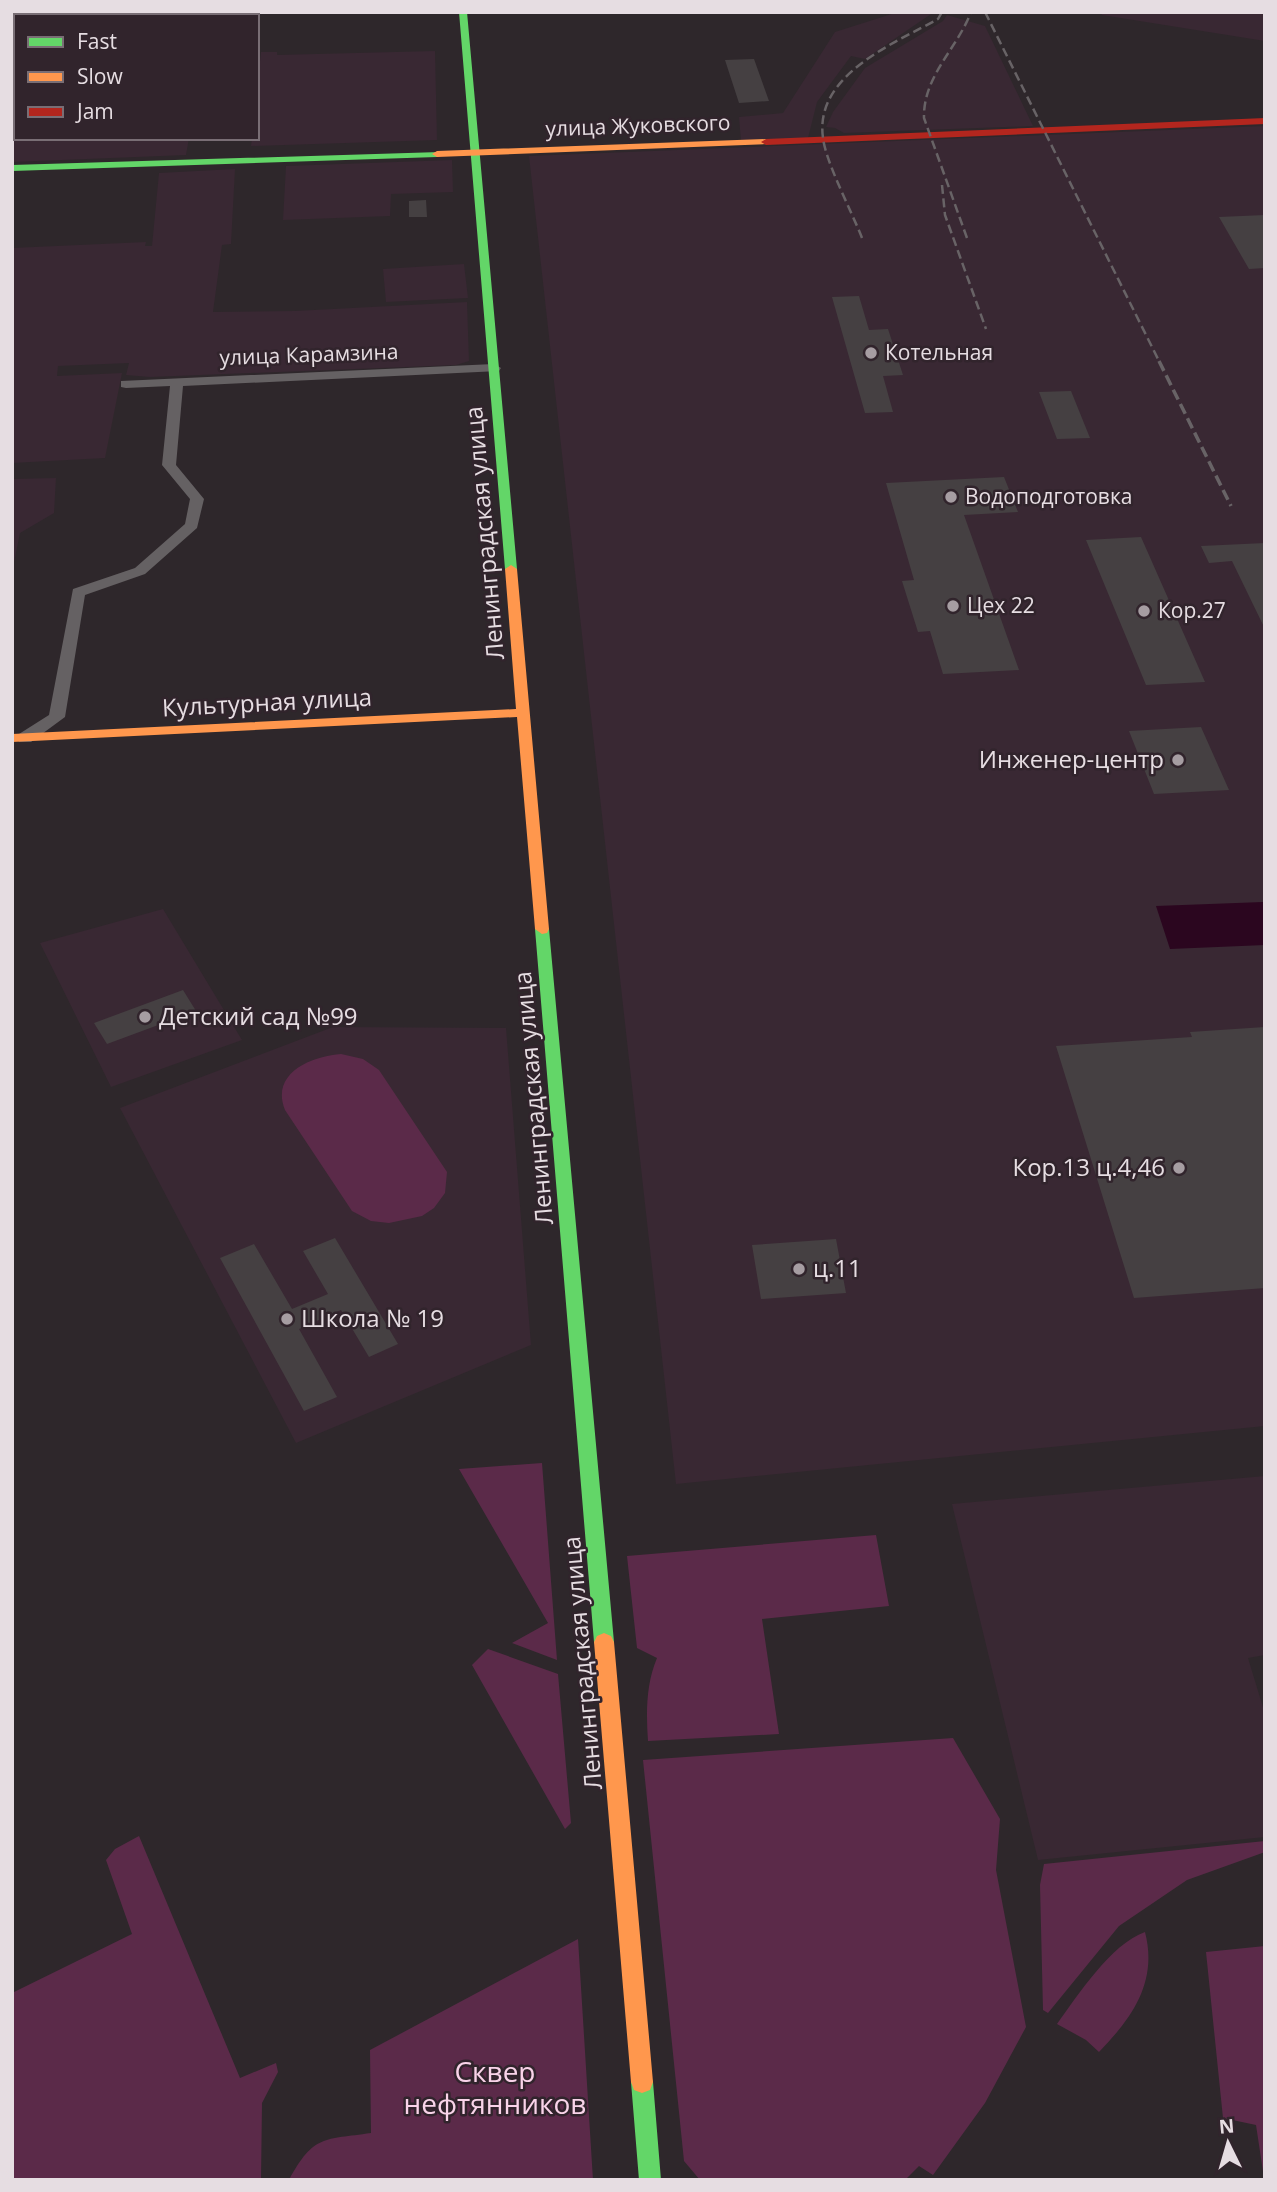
<svg xmlns="http://www.w3.org/2000/svg" width="1277" height="2192" viewBox="0 0 1277 2192" font-family="'Open Sans',sans-serif">
  <style>
    .built { fill: #392833 }
    .green { fill: #5b2a49 }
    .water { fill: #2b061f }
    .building { fill: #454042 }
    .lines { fill: none; stroke-linecap: round; stroke-linejoin: round }
    .street { fill: #656163; fill-rule: evenodd }
    .fast { fill: #63d668; fill-rule: evenodd }
    .slow { fill: #ff974d; fill-rule: evenodd }
    .jam { fill: #b3261e; fill-rule: evenodd }
    .rail-far1 { stroke: #686366; stroke-width: 2.5; stroke-dasharray: 9 4.5; stroke-linecap: butt }
    .rail { stroke: #686366; stroke-width: 3.5; stroke-dasharray: 11 5; stroke-linecap: butt }
    .poi-dot { fill: #a69da2; stroke: #31242c; stroke-width: 2.5 }
    .labels { text-anchor: middle; stroke-width: 5; stroke-linejoin: round; paint-order: stroke }
    .far-street-label { font-size: 21px; fill: #e6dde2; stroke: #31242c }
    .far-poi-label { font-size: 21px; fill: #e6dde2; stroke: #31242c; text-anchor: start }
    .street-label { font-size: 24px; fill: #e6dde2; stroke: #31242c }
    .poi-label { font-size: 24px; fill: #e6dde2; stroke: #31242c; text-anchor: start }
    .near-park-label { font-size: 28px; fill: #f9d3e9; stroke: #31242c }
  </style>
  <rect width="100%" height="100%" fill="#2e272b"/>
  <path class="built" d="M12,12H207L206,16H16V138H189L186,155L12,162Z
    M898,12H934L865,59L851,56L817,102L808,138L741,141L739,117L783,113L835,32Z
    M1100,12H1265V41L1102,15Z
    M947,15L985,26L1033,126L844,133L835,128L826,127L833,112L865,68L943,21Z
    M435,51L437,140L251,146L252,138H257V89L261,52H277V55Z
    M1265,126V1426L676,1484L529,156Z
    M452,160L453,192L391,194L390,216L283,220L286,166Z
    M235,169L231,244L222,245L213,312L295,311L467,302L469,361L456,365L150,377L126,375L129,363L58,366L57,376L122,373L105,458L12,463V248L146,242L145,246H152L159,173Z
    M464,264L468,298L386,302L383,269Z
    M56,478L54,513L20,533L12,572V479Z
    M163,909L242,1040L111,1087L40,943Z
    M333,1027L506,1028L531,1345L296,1443L120,1108Z
    M1265,1476V1655L1248,1658L1265,1714V1837L1038,1860L952,1504Z"/>
  <path class="green" d="M341,1054L363,1059L379,1070L447,1172L445,1193L434,1208L422,1216L389,1223L371,1221L352,1211L285,1110C270,1073 312,1056 341,1054Z
    M542,1463L557,1660L512,1643L548,1623L459,1469Z
    M876,1535L889,1606L762,1619L779,1734L648,1741C646,1713 646,1684 657,1658L637,1648L627,1556Z
    M488,1649L558,1674L571,1823L565,1829L472,1665Z
    M953,1738L1000,1819L996,1870L1026,2027L985,2103L933,2175L919,2166L905,2180H700L684,2161L643,1760Z
    M139,1836L240,2078L276,2063L278,2072L262,2103L261,2180H12V1993L132,1934L106,1860L115,1849Z
    M1265,1841V1852L1187,1880L1119,1926L1048,2013L1043,2010L1040,1885L1044,1864Z
    M1145,1932C1158,1982 1132,2018 1099,2052L1086,2040L1057,2024C1078,1995 1111,1944 1145,1932Z
    M578,1939L593,2180H289C314,2134 324,2140 371,2133L370,2050Z
    M1265,1946V2180H1232L1264,2178L1256,2125L1223,2118L1206,1952Z"/>
  <path class="water" d="M1263,902L1265,945L1170,949L1156,906Z"/>
  <path class="building" d="M754,59L769,101L739,103L725,60Z
    M426,200L427,217H409V201Z
    M1265,215V268L1249,269L1219,217Z
    M859,296L869,330L888,329L903,375L883,376L893,412L865,413L832,297Z
    M1071,391L1090,438L1057,439L1039,392Z
    M1004,477L1018,512L964,515L1019,670L943,674L930,631L918,632L902,581L914,580L886,483Z
    M1141,537L1205,682L1146,685L1086,540Z
    M1265,543V629L1232,561L1209,563L1201,546Z
    M1201,727L1229,790L1154,794L1129,731Z
    M183,990L196,1011L107,1044L94,1023Z
    M1265,1027V1288L1134,1298L1056,1046L1192,1037L1190,1032Z
    M335,1238L398,1344L369,1357L341,1310L299,1329L337,1397L304,1411L220,1258L254,1244L292,1309L328,1294L303,1251Z
    M836,1239L846,1293L761,1299L752,1245Z"/>
  <g class="lines">
    <path class="street" d="M494,364L501,368L499,371L183,386L176,465L204,499L197,528L145,574L85,595L65,717L31,742H19L17,738L19,734L49,715L73,589L135,568L185,524L190,499L162,465L170,386L126,388L121,387V381Z"/>
    <path class="fast" d="M459,12H467L517,569L511,573L505,569Z
      M440,152V156L437,157L12,171V165Z
      M542,924L549,929L614,1642L611,1648L604,1651L597,1648L594,1642L535,929Z
      M642,2071L650,2074L653,2082L661,2180H639L631,2082L634,2074Z"/>
    <path class="slow" d="M766,139L769,140V144L437,157L432,154L437,151Z
      M511,565L517,569L549,929L547,933L542,934L535,929L517,717L12,742V734L516,709L505,569Z
      M604,1633L611,1636L614,1642L653,2082L650,2090L642,2093L634,2090L631,2082L594,1642L597,1636Z"/>
    <path class="jam" d="M1265,118V124L766,145L761,142L766,139Z"/>
    <path class="rail-far1" d="M985,12L1160,363
      M942,185L945,215L986,329
      M862,238C852,212 826,163 823,138C814,75 893,44 938,19L942,12
      M967,238L924,118C923,76 957,49 971,12"/>
    <path class="rail" d="M1159,361L1231,506"/>
  </g>
  <g class="poi-dot">
    <circle cx="871" cy="353" r="7"/>
    <circle cx="951" cy="497" r="7"/>
    <circle cx="953" cy="606" r="7"/>
    <circle cx="1144" cy="611" r="7"/>
    <circle cx="1178" cy="760" r="7"/>
    <circle cx="145" cy="1017" r="7"/>
    <circle cx="1179" cy="1168" r="7"/>
    <circle cx="799" cy="1269" r="7"/>
    <circle cx="287" cy="1319" r="7"/>
  </g>
  <g class="labels">
    <g class="far-street-label">
      <text transform="translate(638 126) rotate(-2)" y="7">улица Жуковского</text>
      <text transform="translate(309 355) rotate(-2)" y="7">улица Карамзина</text>
    </g>
    <g class="far-poi-label">
      <text x="885" y="360">Котельная</text>
      <text x="965" y="504">Водоподготовка</text>
      <text x="967" y="613">Цех 22</text>
      <text x="1158" y="618">Кор.27</text>
    </g>
    <g class="street-label">
      <text transform="translate(485 533) rotate(-95)" y="8">Ленинградская улица</text>
      <text transform="translate(267 703) rotate(-3)" y="8">Культурная улица</text>
      <text transform="translate(534 1098) rotate(-95)" y="8">Ленинградская улица</text>
      <text transform="translate(583 1663) rotate(-95)" y="8">Ленинградская улица</text>
    </g>
    <g class="poi-label">
      <text x="1164" y="768" text-anchor="end">Инженер-центр</text>
      <text x="159" y="1025">Детский сад №99</text>
      <text x="1165" y="1176" text-anchor="end">Кор.13 ц.4,46</text>
      <text x="813" y="1277">ц.11</text>
      <text x="301" y="1327">Школа № 19</text>
    </g>
    <g class="near-park-label">
      <text x="495" y="2082">Сквер<tspan x="495" dy="32">нефтянников</tspan></text>
    </g>
  </g>
  <rect width="1277" height="2192" fill="none" stroke="#e6dde2" stroke-width="28"/>
  <rect x="14" y="14" width="245" height="126" fill="#31242c" stroke="#796e75" stroke-width="2"/>
  <rect x="28" y="37" width="35" height="10" fill="#63d668" stroke="#796e75" stroke-width="2"/>
  <text x="77" y="49" font-size="21" fill="#e6dde2">Fast</text>
  <rect x="28" y="72" width="35" height="10" fill="#ff974d" stroke="#796e75" stroke-width="2"/>
  <text x="77" y="84" font-size="21" fill="#e6dde2">Slow</text>
  <rect x="28" y="107" width="35" height="10" fill="#b3261e" stroke="#796e75" stroke-width="2"/>
  <text x="77" y="119" font-size="21" fill="#e6dde2">Jam</text>
  <g transform="translate(1228 2143) rotate(355)" stroke="#31242c" stroke-width="5" paint-order="stroke">
  <path d="M0-5L12 26L0 18L-12 26Z" fill="#e6dde2"/>
  <text y="-10" font-size="19" font-weight="bold" text-anchor="middle" fill="#e6dde2">N</text>
  </g>
</svg>
